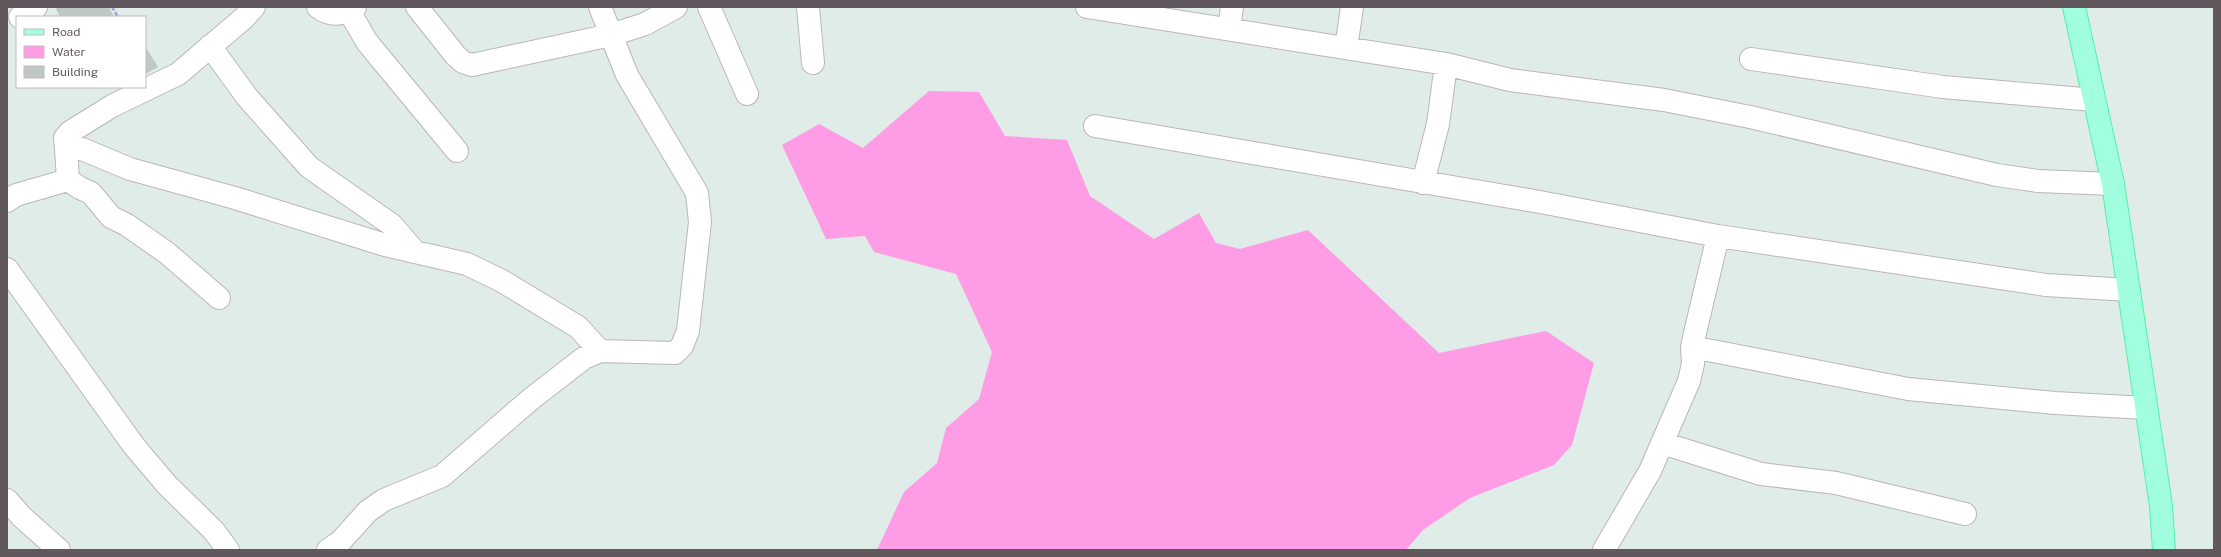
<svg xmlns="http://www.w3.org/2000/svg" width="2221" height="557" viewBox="0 0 2221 557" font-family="'Public Sans',sans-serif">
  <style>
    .water { fill: #ff9ce6 }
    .building { fill: #bec8c4 }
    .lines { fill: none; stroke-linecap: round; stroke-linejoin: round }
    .minor-casing { stroke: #bdb5b9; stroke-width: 24 }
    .major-casing { stroke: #51f3a9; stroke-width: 24 }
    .path { stroke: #a29dd6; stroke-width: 2.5; stroke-dasharray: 4 2; stroke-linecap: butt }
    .minor { stroke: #fff; stroke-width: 22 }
    .major { stroke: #a1ffdf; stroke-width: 22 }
  </style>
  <rect width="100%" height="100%" fill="#dfece7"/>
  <path class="water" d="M929,91L979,92L1005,136L1067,140L1090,196L1154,239L1199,213L1216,243L1240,249L1308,230L1439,353L1546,331L1594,363L1572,445L1554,465L1470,498L1423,530L1406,550H877L904,492L937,463L946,428L979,399L992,352L956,274L874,252L865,236L826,239L782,145L819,124L863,148Z"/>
  <path class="building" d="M59,7H109L114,17H60L56,9Z
    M145,46L158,67L145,74Z"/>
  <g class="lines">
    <defs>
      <path id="minor" d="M318,7C330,17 344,15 355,7
        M417,7L456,56L463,62L472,65L611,35L645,24L676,7
        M709,7L747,94
        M808,7L813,63
        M1087,7L1446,64L1510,80L1664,100L1750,117L1997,175L2038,181L2113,184
        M349,11L367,42L457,151
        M20,17L36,7
        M1229,29L1232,7
        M210,46L247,97L309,167L392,225L415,252
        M1346,48L1352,7
        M1751,59L1943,87L2094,100
        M1095,126L1540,202L1718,236L2046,285L2129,290
        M66,148L65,138L70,132L112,106L178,74L244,18L254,7
        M68,180L80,188L91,193L111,217L127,225L167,253L219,298
        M1423,183L1438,124L1446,64
        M7,201L16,195L68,180L66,148L82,149L130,169L235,198L385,245L467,264L502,281L578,327L600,351
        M7,269L134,446L167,485L214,531L228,550
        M1692,347L1908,389L2055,403L2146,408
        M1662,443L1761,474L1836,483L1965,514
        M7,500L22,517L59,550
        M328,550L340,542L368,511L384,500L442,476L531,399L584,358L600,351L675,353L682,346L688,331L700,222L697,193L627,75L600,7
        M1604,550L1650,471L1689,381L1693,364L1692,347L1695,333L1718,236"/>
      <path id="major" d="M2074,7L2113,184L2161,506L2164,550"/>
    </defs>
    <use href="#minor" class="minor-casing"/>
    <use href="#major" class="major-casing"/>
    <path class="path" d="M112,7L118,17"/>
    <use href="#minor" class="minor"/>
    <use href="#major" class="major"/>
  </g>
  <rect width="2221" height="557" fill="none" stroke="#61585d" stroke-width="16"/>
  <rect x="16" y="16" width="130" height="72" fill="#ffffff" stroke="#c0bcbe"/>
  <rect x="24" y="29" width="20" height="6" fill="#a1ffdf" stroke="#c0bcbe"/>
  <text x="52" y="36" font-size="12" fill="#61585d">Road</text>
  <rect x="24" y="46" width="20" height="12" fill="#ff9ce6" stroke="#c0bcbe"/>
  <text x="52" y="56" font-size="12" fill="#61585d">Water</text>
  <rect x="24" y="66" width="20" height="12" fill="#bec8c4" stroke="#c0bcbe"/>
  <text x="52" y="76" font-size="12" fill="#61585d">Building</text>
</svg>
